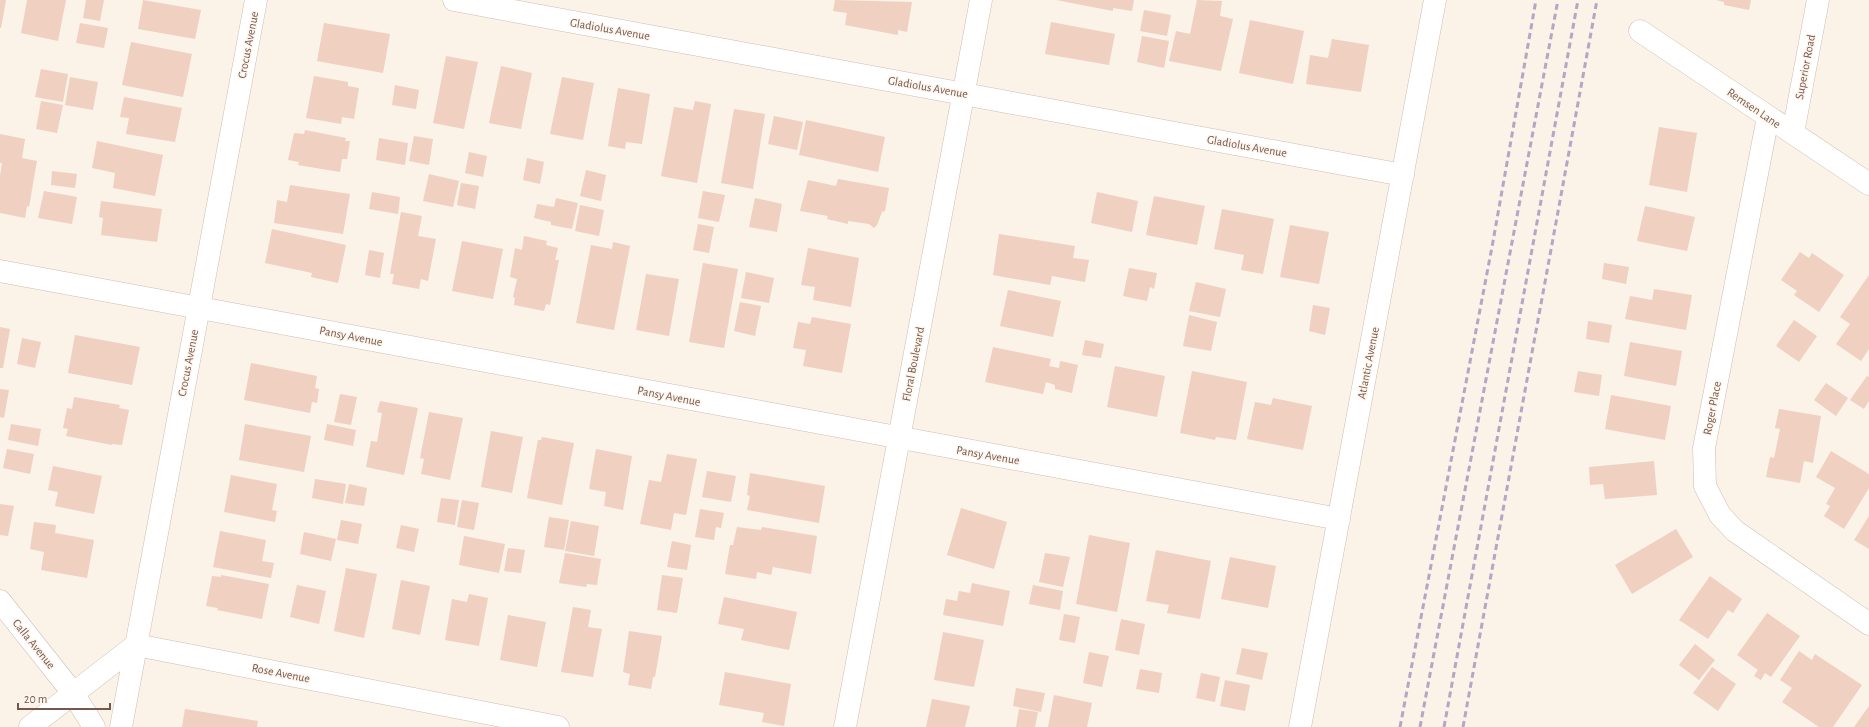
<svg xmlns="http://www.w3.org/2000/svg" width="1869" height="727" viewBox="0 0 1869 727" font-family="'Alegreya Sans',sans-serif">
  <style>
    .building { fill: #efd0c1 }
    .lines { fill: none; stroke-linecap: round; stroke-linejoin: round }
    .minor-casing { stroke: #cfbcb1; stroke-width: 23 }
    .minor { stroke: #fff; stroke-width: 22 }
    .rail { stroke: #b4a6c5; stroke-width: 3; stroke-dasharray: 6 4; stroke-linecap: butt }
    .labels { text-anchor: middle; stroke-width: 3; stroke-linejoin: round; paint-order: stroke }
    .street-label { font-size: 12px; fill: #74584d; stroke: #fef6ee }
  </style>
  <rect width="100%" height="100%" fill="#fbf2e8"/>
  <path class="building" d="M0,0H6L1,28H0Z
    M27,0H66L58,41L21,33Z
    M86,0H104L100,21L83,18Z
    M143,0L201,10L195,39L138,29Z
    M835,0L912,2L907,32L898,30V35L845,25L847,13L833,11Z
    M1056,0H1134L1132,11L1113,8V11Z
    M1197,0L1222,1L1220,16L1233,19L1221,71L1169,61L1176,31L1190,34Z
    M1716,0H1751L1749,10L1724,5V2Z
    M1144,10L1171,15L1167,36L1140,31Z
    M1250,20L1304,31L1293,84L1239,73Z
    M1051,22L1115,34L1109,65L1045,54Z
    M80,23L108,28L104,48L76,43Z
    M324,23L390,34L383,73L317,61Z
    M1142,36L1169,41L1164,68L1137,62Z
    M1332,39L1369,45L1361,92L1306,84L1310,55L1328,58Z
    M131,42L192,54L183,97L122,85Z
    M446,56L478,62L464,129L433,123Z
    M501,66L532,73L521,129L489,123Z
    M41,69L68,74L63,102L35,97Z
    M314,76L348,82V86L359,88L354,119L342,117L341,124L306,118Z
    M70,77L98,82L93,110L65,105Z
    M562,77L594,83L583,140L550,134Z
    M395,85L419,90L416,109L392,105Z
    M618,88L650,94L642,144L626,142L625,149L608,146Z
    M124,97L182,108L175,142L126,134L129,118L120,117Z
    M41,101L63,105L57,133L36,129Z
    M695,101L711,104L697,183L661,176L674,107L693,110Z
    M734,109L765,114L753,189L721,183Z
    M774,116L803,122L797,150L768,144Z
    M806,120L885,137L878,172L799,155Z
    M1659,127L1697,133L1687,192L1649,185Z
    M305,130L346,138L345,141H350L347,159H342L340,172L298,165L299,162L288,160L294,133L304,134Z
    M0,134L25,139L22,158L37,161L29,207L27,206L25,218L0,213V176L2,163H0Z
    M414,136L433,139L429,165L409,161Z
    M379,138L408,143L405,165L376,160Z
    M97,141L163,155L155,196L113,188L115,173L92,168Z
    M469,152L487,156L483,177L465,173Z
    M527,158L544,162L540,184L523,180Z
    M586,170L606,175L601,201L580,196Z
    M52,171L77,174L75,188L51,185Z
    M429,174L459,181L453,207L423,201Z
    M838,179L889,188L885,211L882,212L877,225L874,228L869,224L848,221V224L827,219L828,216L800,211L808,180L836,186Z
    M461,183L479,186L475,209L457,205Z
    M290,185L350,194L343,234L274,223L277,200L287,202Z
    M44,191L77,197L72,224L38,218Z
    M703,191L725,195L719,222L698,218Z
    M372,192L400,197L398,214L369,209Z
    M1097,192L1138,201L1132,232L1091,223Z
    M1154,196L1205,206L1197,245L1146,235Z
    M556,198L578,203L572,229L551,225V222L534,218L537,204L554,207Z
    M755,198L782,204L777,232L749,227Z
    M101,201L162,209L157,242L101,235L103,218L99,217Z
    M580,205L604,210L599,236L575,231Z
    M1645,206L1695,217L1687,251L1637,241Z
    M1222,209L1274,219L1263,274L1241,270L1244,255L1214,249Z
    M401,212L422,216L418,236L436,239L428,281L421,279L419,289L392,284L394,274H390Z
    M698,224L714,227L709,253L693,250Z
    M1290,225L1329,232L1319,284L1280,277Z
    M272,229L346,245L338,283L311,277L312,273L265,263Z
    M999,234L1075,246L1073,258L1089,260L1085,282L1052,276L1050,285L993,275Z
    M524,236L547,241L546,245L558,248L555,260H559L550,305L546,304L544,311L514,305L515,298L513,297L517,279L510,277L515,248L522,250Z
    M462,241L503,249L493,299L452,291Z
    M613,242L630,246L614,330L576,323L591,245L612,249Z
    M808,248L859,258L851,307L813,300L815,287L801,285Z
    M369,250L384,253L380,278L365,275Z
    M1800,252L1809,258L1812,253L1844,275L1819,312L1794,295L1797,291L1781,280Z
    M703,263L738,269L724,348L689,342Z
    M1604,263L1629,267L1626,284L1602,279Z
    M1129,268L1157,273L1154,289L1150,287L1147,301L1123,296Z
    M746,272L774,278L769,303L741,298Z
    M646,274L679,279L669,336L636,330Z
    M1869,275V349L1861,361L1836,344L1850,324L1840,317Z
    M1196,282L1226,289L1220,317L1189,311Z
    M1654,289L1692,295L1686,330L1625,319L1630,296L1652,300Z
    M1008,290L1061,301L1053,337L1000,326Z
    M740,302L761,306L755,336L734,331Z
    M1313,305L1330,308L1325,335L1309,331Z
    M1189,315L1217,322L1211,351L1183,346Z
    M812,317L851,324L842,373L803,366L806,350L793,348L798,322L810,324Z
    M1794,320L1817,336L1799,362L1776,346Z
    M1588,321L1612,325L1609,343L1586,339Z
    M0,327L10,329L3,368H0Z
    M75,335L140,347L132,385L68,373Z
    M22,338L41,342L35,368L17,364Z
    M1085,340L1104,344L1101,358L1082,355Z
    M1630,342L1682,351L1676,386L1624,376Z
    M993,347L1051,359L1049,366L1059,368L1060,361L1078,365L1072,393L1055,389V385L1046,382L1043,394L985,382Z
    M251,363L317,376L315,388L319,389L317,403L312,402L310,413L244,400Z
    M1115,366L1165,376L1157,417L1107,407Z
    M1192,371L1247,382L1236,440L1216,437L1215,440L1180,433Z
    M1578,371L1602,375L1599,396L1574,392Z
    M1867,376L1869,377V401L1864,409L1850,400Z
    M1826,383L1848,398L1836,416L1814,400Z
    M0,389L9,390L4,418L0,417Z
    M340,394L357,397L351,425L334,422Z
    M1611,395L1671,406L1665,440L1605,429Z
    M74,397L120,405L119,408L129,410L122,445L112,444V445L66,436L68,429L63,428L67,408L72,409Z
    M1273,398L1312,406L1303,450L1247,439L1255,402L1271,405Z
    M380,401L418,408L404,475L366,467L371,441L377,442L382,413L377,412Z
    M1779,409L1821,416L1813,463L1804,461L1800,483L1766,477L1770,457L1774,458L1780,429L1775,428Z
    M429,412L463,418L450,480L421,474L424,459L420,458Z
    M11,424L41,429L38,446L8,440Z
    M245,424L311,436L304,472L239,460Z
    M327,424L356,430L353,446L324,440Z
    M491,431L523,437L512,493L481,487Z
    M542,437L574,443L562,505L527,498L538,440H541Z
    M7,449L34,454L30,474L3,468Z
    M596,449L632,456L623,510L604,506L606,492L589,489Z
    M1831,451L1869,474V488L1844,529L1824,516L1830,506L1826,504L1835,488L1816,477Z
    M667,454L697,459L686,515L674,513L671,530L640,524L649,480L661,482Z
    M1654,461L1657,495L1605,499L1603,484L1590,485L1589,467Z
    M53,466L102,476L94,514L55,506L58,492L48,490Z
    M707,471L736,476L731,502L702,497Z
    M750,473L825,486L819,523L747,510L750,496L747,495Z
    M231,475L277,484L272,510L277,511L275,522L224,512Z
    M315,479L346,484L343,504L312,498Z
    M349,484L367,488L364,506L345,503Z
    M441,498L459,500L455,525L437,522Z
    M462,500L479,503L474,530L457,527Z
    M0,504L14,506L8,536L0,535Z
    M961,508L1007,522L994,569L947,555Z
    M700,509L724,513L721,528L716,527L714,540L695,537Z
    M1869,516V549L1854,540Z
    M549,517L569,520L564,550L544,547Z
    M341,520L362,524L358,544L337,540Z
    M571,521L599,526L594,556L565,551Z
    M34,522L56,525L55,533L94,540L87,578L41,570L44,552L30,549Z
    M401,525L419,529L414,552L396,548Z
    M737,527L761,530L762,527L817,536L811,574L773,567L771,575L757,572L756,579L725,574L730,545H733Z
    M1676,529L1693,557L1632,594L1615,565Z
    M220,531L266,540L262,561L274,563L271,578L213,567Z
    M304,532L336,539L331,561L300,554Z
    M1089,535L1130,543L1117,612L1076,604Z
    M464,536L505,544L499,573L459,565Z
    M672,541L691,545L687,570L667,567Z
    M508,548L525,550L521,573L504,571Z
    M1156,550L1211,561L1200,619L1167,613L1169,605L1146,601Z
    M565,553L601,559L597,585L587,584L586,587L559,583Z
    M1045,553L1070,557L1063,587L1039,582Z
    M1230,557L1276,566L1268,608L1221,599Z
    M346,568L377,574L364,638L334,631Z
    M221,575L269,584L262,619L217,610L218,608L206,606L212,576L221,577Z
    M662,575L683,578L677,613L657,610Z
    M1710,576L1742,599L1733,613L1728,610L1708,639L1679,620Z
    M401,580L430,586L420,635L392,629Z
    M972,583L1010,591L1003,626L943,615L946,599L957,601L959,591L970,593Z
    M297,585L326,591L319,624L290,617Z
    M1033,585L1063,591L1060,610L1029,604Z
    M469,594L488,598L479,646L445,640L452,599L467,602Z
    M724,597L797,612L789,650L741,640L744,629L718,624Z
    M573,607L591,610L588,627L602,629L593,677L561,672Z
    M1767,613L1800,636L1771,677L1765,673L1761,680L1754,676L1758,670L1737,655Z
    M1064,614L1080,617L1075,643L1059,640Z
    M508,615L546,622L537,667L500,660Z
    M1121,619L1145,624L1139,655L1115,650Z
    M629,631L662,636L655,677H653L651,689L628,685L630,674L623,672Z
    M943,632L984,640L974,687L934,680Z
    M1695,644L1715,660L1699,680L1679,665Z
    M1242,648L1268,653L1262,680L1236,674Z
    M1799,651L1812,660L1815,654L1862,685L1833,727H1819L1782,702L1792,688L1780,680Z
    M1089,652L1109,656L1102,687L1083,683Z
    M1712,667L1736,684L1718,711L1693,693Z
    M1140,669L1162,673L1159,693L1136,689Z
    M725,672L791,684L784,726L762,722L764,713L719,705Z
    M1201,673L1220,677L1215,702L1196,698Z
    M1225,680L1250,685L1245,711L1220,706Z
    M1016,688L1045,693L1041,712L1013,706Z
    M1054,695L1092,703L1087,727H1048Z
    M932,699L970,706L965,727H926Z
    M1869,706V727H1854Z
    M185,709L258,721L257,727H182Z
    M1019,709L1038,712L1035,727H1016Z"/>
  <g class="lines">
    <defs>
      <path id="minor" d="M454,0L1403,175
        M1640,31L1869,184
        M1768,117L1704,448L1705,486L1720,515L1735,531L1869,624
        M1793,133L1818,0
        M0,271L1339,519
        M0,601L73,693L94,727
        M30,727L136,645L558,727
        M121,727L256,0
        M845,727L981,0
        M1300,727L1435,0"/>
    </defs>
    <use href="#minor" class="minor-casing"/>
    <use href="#minor" class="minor"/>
    <path class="rail" d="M1400,727L1492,247L1536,0
      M1420,727L1558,0
      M1444,727L1578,0
      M1463,727L1597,0"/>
  </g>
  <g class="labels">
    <g class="street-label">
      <text transform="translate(610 29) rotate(10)" y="4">Gladiolus Avenue</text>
      <text transform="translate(248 45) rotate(-79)" y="4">Crocus Avenue</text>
      <text transform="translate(1805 67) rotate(-79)" y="4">Superior Road</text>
      <text transform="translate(928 87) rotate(10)" y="4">Gladiolus Avenue</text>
      <text transform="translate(1754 108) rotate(34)" y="4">Remsen Lane</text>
      <text transform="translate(1247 146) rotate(10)" y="4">Gladiolus Avenue</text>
      <text transform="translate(351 336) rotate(11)" y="4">Pansy Avenue</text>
      <text transform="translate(188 363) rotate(-79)" y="4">Crocus Avenue</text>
      <text transform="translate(1368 363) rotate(-79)" y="4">Atlantic Avenue</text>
      <text transform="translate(913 364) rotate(-79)" y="4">Floral Boulevard</text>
      <text transform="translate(669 396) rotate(11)" y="4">Pansy Avenue</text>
      <text transform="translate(1712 408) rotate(-79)" y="4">Roger Place</text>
      <text transform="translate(988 455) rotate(10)" y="4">Pansy Avenue</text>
      <text transform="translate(34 644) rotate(51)" y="4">Calla Avenue</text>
      <text transform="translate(281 673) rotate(11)" y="4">Rose Avenue</text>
    </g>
  </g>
  <path d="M18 703v6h92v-6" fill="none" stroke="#74584d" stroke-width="2"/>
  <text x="24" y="703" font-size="12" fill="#74584d" stroke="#fef6ee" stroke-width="3" paint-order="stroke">20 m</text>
</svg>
